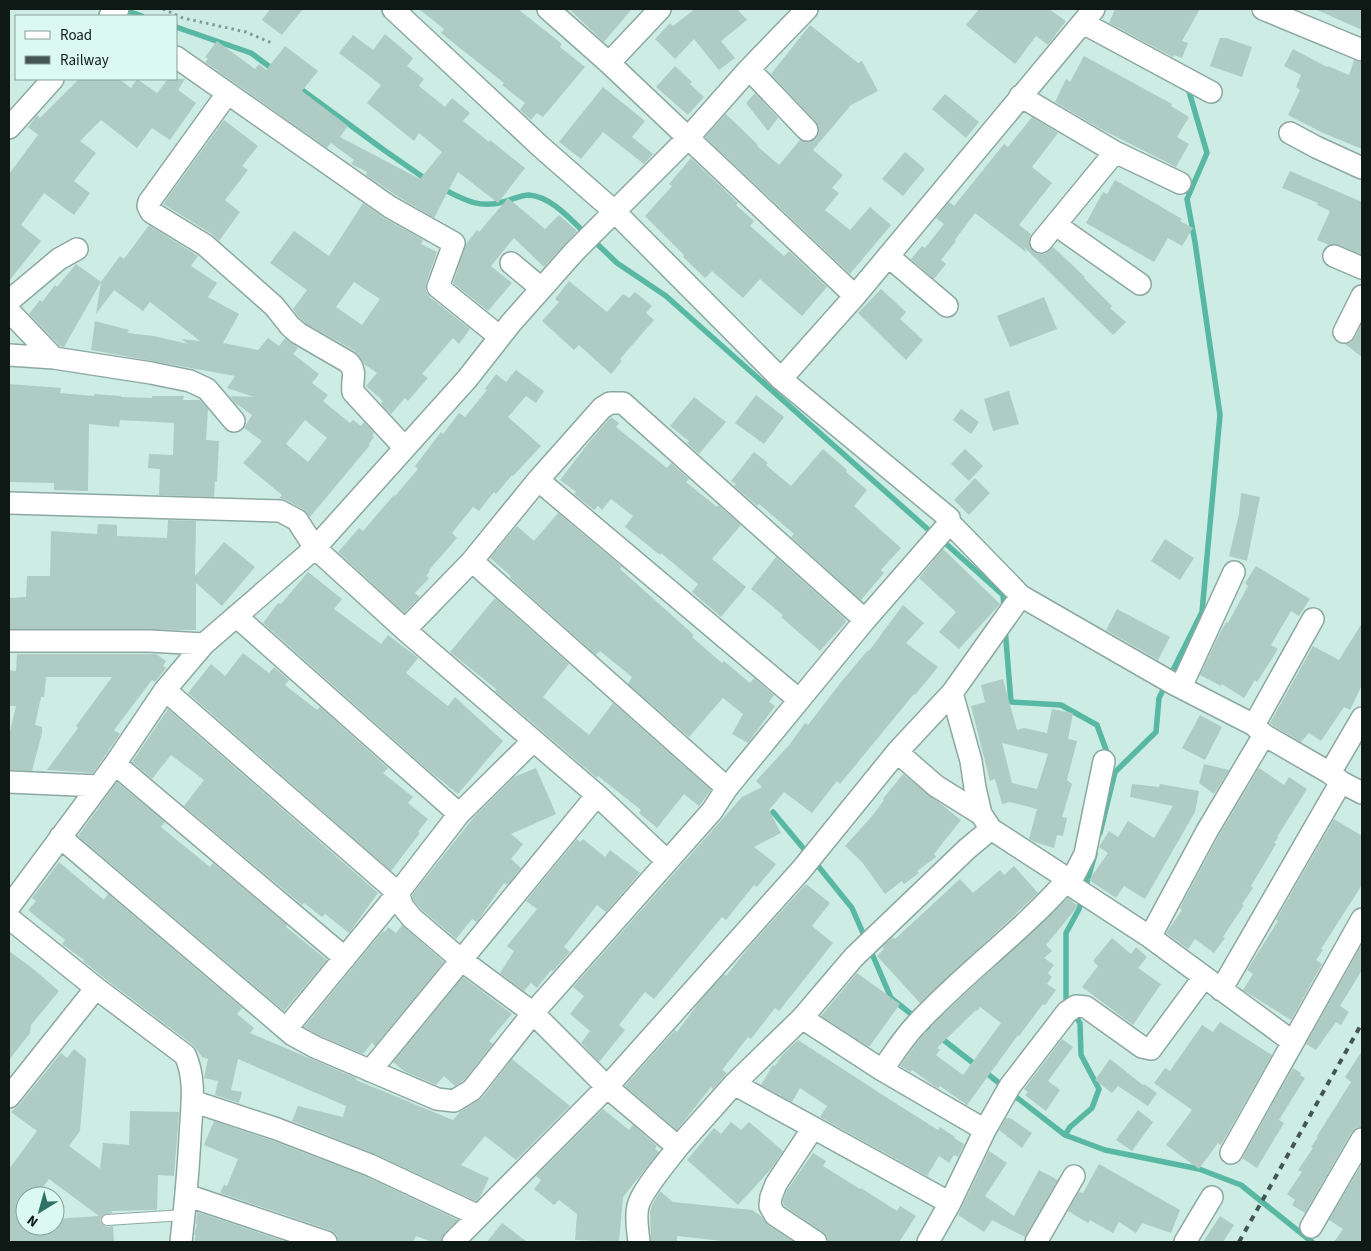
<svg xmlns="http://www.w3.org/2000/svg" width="1371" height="1251" viewBox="0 0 1371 1251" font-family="'Source Sans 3',sans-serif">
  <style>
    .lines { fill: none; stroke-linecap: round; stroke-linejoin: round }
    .stream { stroke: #58b8a4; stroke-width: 5.5 }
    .building { fill: #aeccc4; fill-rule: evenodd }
    .service-casing { stroke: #8ca9a1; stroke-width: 12 }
    .minor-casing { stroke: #8ca9a1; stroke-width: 24 }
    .path { stroke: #829993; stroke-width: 3; stroke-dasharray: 2.5 4; stroke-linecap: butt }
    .service { stroke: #fff; stroke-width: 10 }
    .minor { stroke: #fff; stroke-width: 21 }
    .rail { stroke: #455652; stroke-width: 4; stroke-dasharray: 6 6; stroke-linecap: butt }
  </style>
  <rect width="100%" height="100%" fill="#cdece4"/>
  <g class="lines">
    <path class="stream" d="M122,9L142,16
      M176,27L251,53L274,70
      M298,87L384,150L427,180
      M441,188C463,199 478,209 503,202C511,200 521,195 529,195C552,197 570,219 586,234
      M593,240L617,263L666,296L932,533
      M944,542L1003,595L1004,608
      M1005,628L1011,702L1061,705L1097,725L1109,758
      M773,812L808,854
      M1100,833L1115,772L1156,732L1159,698L1202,612L1220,415L1195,242L1187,199L1207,153L1188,88
      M814,861L852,908L866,940
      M1085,889L1095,854
      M870,949L891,998L916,1018
      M923,1024L977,1066
      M984,1071L1004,1087
      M1011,1093L1065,1135L1105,1150L1199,1169L1241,1185L1312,1242
      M1065,1135L1070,1127L1092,1108L1099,1089L1081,1055L1080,1023L1066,1002V933L1079,909L1082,897"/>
  </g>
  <path class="building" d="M270,9H303L282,35L262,20Z
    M419,9H518L562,44L560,47L585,67L543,117L537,113L531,120L520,110L525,103L502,85L504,83L441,33L444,29Z
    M569,9H632L604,42Z
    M695,9H737L747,20L721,41L735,58L719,70L694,39L675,59L655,39L670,23L673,26Z
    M979,9H1049L1066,21L1048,45L1036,36L1015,64L966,25Z
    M1115,9H1200L1182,41L1188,43L1182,58L1174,55L1173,57L1109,23Z
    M1315,9H1362V30L1342,21Z
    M810,25L858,63L862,61L878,91L851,105L813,150L843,175L832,188L839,193L825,210L850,230L870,207L891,225L850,274L705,137L726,114L758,145L757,146L779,165L800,140L809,142L816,139L819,133V127L816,122L771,74Z
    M385,34L413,58L407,66L424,79L419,86L445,107L452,98L470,113L463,121L489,142L490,140L525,168L498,203L458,172L434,218L397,196L366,175L367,172L351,164L354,160L331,143L327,148L205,62L208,59L205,57L217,41L255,69L259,64L266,70L285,46L318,71L302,91L348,126L340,137L420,179L442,152L419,133L414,141L367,103L381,85L339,53L353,35L373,50Z
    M1220,38H1226L1252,47L1242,77L1210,66Z
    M1293,49L1327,67L1328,66L1349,75L1354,60L1362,62V149L1323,133L1288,115L1300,90L1296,87L1301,75L1284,66Z
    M1084,56L1172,104L1171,106L1189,117L1177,137L1189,144L1176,167L1099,128L1055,102L1066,79L1070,82Z
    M675,66L692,82L690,84L704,97L688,115L656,87Z
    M79,79H119L131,88L137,79L157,93L168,79H185L178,90L196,103L170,140L152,128L137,148L101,120L80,141L96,153L74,181L90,193L74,215L44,193L21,225L41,241L9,281V174L38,135L28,127L37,115L40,118Z
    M603,87L645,121L632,137L653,154L644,164L603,132L581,159L559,142Z
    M755,93L778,118L768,131L746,103Z
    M945,94L979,122L966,138L932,109Z
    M1032,117L1058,133L1032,167L1052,183L1019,225L1031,234L1029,240L1030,247L1033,251L1038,254H1045L1053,247L1085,277L1084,278L1112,306L1110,308L1126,322L1113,335L1024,247L1027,253L975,213L955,240L956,241L941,260L946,264L934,279L911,259L922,246L925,248L944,224L936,218L949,202L954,206L1004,144L1008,147Z
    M224,120L258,146L242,166L248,170L225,200L240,212L219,241L212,234L163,204Z
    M905,152L925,169L903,196L882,179Z
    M691,158L738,203L736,205L754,221L750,226L784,256L789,251L827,287L802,316L760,279L743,298L712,271L705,278L683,257L684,255L645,216L672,186L669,184Z
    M1290,171L1362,202V255L1339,245H1329L1317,240L1330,211L1317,205L1318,203L1282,188Z
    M1115,180L1182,219L1180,221L1193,228L1182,246L1168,238L1154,262L1086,223L1103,192L1107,194Z
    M508,198L545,229L559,215L577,231L544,267L514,238L491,266L512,283L488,311L453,283L466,244L477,230L479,232Z
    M363,203L384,218L423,240L421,244L437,252L426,283V291L430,297L470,329L459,344L453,338L422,374L428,378L408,401L405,398L391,414L381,404L383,401L366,386L377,373L364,364L355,351L305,323L299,317L293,309L307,290L270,263L294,231L329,256ZM354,282L380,299L362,325L336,307Z
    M149,225L198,256L191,266L217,283L208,297L239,314L223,343L258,350L268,338L279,346L285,338L298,348L293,354L319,374L312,383L328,395L323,401L350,423L353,420L361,426L364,422L374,433L372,436L374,437L369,444L370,445L310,517L303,509L286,500L279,498L282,495L243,463L262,441L244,428L252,415L234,402L230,396L254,397L227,388L235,376L91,350L95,321L129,330L127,333L154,336L188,344L181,339L200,341L150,302L143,311L114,290L96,314L101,282L120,256L124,259ZM305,420L327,438L308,462L286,444Z
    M76,264L101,282L64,347L60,346L29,314L40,300L42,302L55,285L57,287Z
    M569,281L607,312L623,294L629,298L635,292L652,306L646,313L654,320L620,359L622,361L611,374L579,345L574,350L542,321L559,302L555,299Z
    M881,289L906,312L900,319L923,340L906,360L858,313Z
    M1044,297L1057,329L1010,347L997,316Z
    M1362,323V357L1345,344L1350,343L1355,338Z
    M516,370L544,391L536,403L526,396L508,417L541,446L513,476L512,475L496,494L494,492L479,511L473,507L452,533L457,538L429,570L430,571L426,576L429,578L415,593L420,597L404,613L338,552L359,528L363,531L394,495L395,496L418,469L415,466L441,432L443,434L459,413L465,417L487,390L485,389L496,374L506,382Z
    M9,384L61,388L60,393L94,396V394L121,396V397L152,398V396H184L183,400H200L208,409L206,440L219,441L217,482L215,481L214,497L159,495L160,469L148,468L149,454L173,455L174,423L120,420L119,427L89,424L88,491L54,490V483L9,482Z
    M1009,391L1019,424L993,431L984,399Z
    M756,395L784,417L764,444L735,423Z
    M694,397L726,422L699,454L687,443L689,441L670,426Z
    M961,409L979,422L971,434L953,420Z
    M611,417L619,423L616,427L667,468L671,463L689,479L686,482L717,507L718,505L741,525L712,559L746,587L721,617L692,592L698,584L661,553L660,555L625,527L633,516L611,499L602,510L598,506L594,510L574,494L576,492L560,480L590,441Z
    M823,449L847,470L846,472L867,490L854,506L901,548L881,570L884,573L861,600L791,537L794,534L759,504L757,506L734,486L736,484L731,481L754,452L768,463L766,465L791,486Z
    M965,449L983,466L969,481L951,464Z
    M975,478L990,493L969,515L954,500Z
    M1241,493L1260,497L1247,561L1229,556L1239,514Z
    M558,513L622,567L620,569L694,635L692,637L722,663L724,661L750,683L754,678L774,695L769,702L775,706L748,743L732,734L743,714L723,698L689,737L628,684L632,677L600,651L596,655L510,578L511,576L490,558L517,526L534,541Z
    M168,520L196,521L195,576L224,542L255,567L222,606L196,583V630L9,629V598L26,597L27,576H50L51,531L97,534L98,524L117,525V536L167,538Z
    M1165,539L1194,558L1180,580L1151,561Z
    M943,549L1000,604L959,649L939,632L956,612L919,578Z
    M776,557L845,619L846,622L820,651L781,617L783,615L751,589Z
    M1256,566L1310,599L1299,616L1291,611L1271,645L1278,649L1257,682L1255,680L1244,698L1222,684L1221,686L1200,675L1218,637L1226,622L1228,623L1248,586L1245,583Z
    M308,572L342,599L334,609L381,644L388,635L418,658L406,673L448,706L455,697L503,741L458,794L427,769L263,623L278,603L281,604Z
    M495,598L569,664L543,697L589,735L613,703L711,790L699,806L684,794L657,828L639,813L641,810L598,776L597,778L495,691L496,689L450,652Z
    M903,605L924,623L906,643L938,667L915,695L914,694L840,784L837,781L812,813L784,792L769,810L781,833L754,847L776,864L757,887L754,885L726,920L722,917L654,999L645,992L619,1025L625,1030L599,1062L581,1043L590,1031L570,1014L584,996L573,987L742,797L762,787L756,781L790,744L805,723L808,725L842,681L868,650L869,651Z
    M1117,609L1170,637L1158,660L1106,630Z
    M1362,623V685L1350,710L1344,707L1321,741L1309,733L1301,742L1272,725L1270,723L1313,646L1339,660Z
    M243,653L269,673L274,667L289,680L285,685L317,710L320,707L388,768L383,773L413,797L408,803L428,819L418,832L420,833L391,871L188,693L211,664L225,676Z
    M17,654H156L166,661L163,666L166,668L155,682L152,680L114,730L120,734L93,773L47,770L78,728L76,726L112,677H46L44,697H41L35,725L42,727V733L32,771L9,770V736L16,706H9V670L16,671Z
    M1003,679L1017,730L1024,728L1047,733L1052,709L1073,713L1068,739L1077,741L1067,780L1072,784L1062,817L1067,818L1063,836L1057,835L1054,848L1035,842L1029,839L1037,809L1010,802L1002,804L995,779L990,781L971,706L985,702L981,685ZM1002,743L1048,754L1037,789L1012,783Z
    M168,709L378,893L349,933L325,914L322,917L304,903L302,905L184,806L204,780L171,755L152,779L132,762Z
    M1200,715L1222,727L1205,760L1182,748Z
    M1204,764L1229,770L1214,794L1199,783Z
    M536,768L556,814L511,834L523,844L511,859L521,868L507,885L504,883L477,922L472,919L456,939L421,909L414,901L412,895L474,817L514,777Z
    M1259,768L1284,785L1289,777L1307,789L1277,837L1278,838L1274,843L1276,844L1251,886L1253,888L1242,904L1244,905L1223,937L1225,938L1214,953L1195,939L1188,949L1166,933L1182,910L1180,908L1218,837Z
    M903,774L961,820L934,854L936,857L917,871L919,873L904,884L902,881L885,894L862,862L845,846L873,815L884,800L883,799Z
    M117,782L165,822L161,827L210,867L213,863L287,925L286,927L327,960L284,1011L78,836Z
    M1132,784L1159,787L1160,784L1199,791L1195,812L1145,899L1124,886L1116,898L1089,880L1108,853L1099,847L1109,831L1118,837L1128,821L1154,838L1173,806L1130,797Z
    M1334,819L1362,836V885L1321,949L1323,950L1316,960L1322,964L1291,1020L1243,990L1253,974L1247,970L1278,921L1276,920Z
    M577,839L580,842L583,839L605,857L610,850L640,873L606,912L597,905L564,947L570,952L553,971L551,970L537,988L531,983L524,991L500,973L514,951L507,946L537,909L526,901Z
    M59,862L104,900L108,894L242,1008L237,1014L254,1028L250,1033L356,1078V1080L453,1120L460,1112L482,1098L512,1059L570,1106L516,1160L485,1136L461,1165L489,1178L480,1197L476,1201L375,1154L292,1121L298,1106L343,1117L346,1106L238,1059L231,1090L242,1092L239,1103L215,1095L218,1081L204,1078L208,1059L202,1057L193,1045L104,978L83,961L84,960L62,944L65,940L28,910L36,901L32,898Z
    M1014,866L1038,893L920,1003L877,956L884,949L882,947L893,937L895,939L960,879L973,893L1000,870L1004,875Z
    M806,884L830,903L812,926L833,943L779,1011L775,1008L751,1039L748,1037L722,1070L727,1073L713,1089L711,1087L677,1130L625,1086L675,1030L677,1032L700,1001L724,974L726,976L749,947Z
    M1068,898L1078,906L1046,945L1052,951L1044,958L1054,965L1048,973L1052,977L1047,984L1056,990L1045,1005L1043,1004L1019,1036L1018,1035L967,1105L940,1086L938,1088L936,1087L912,1070L911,1072L900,1066L919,1040L941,1016ZM980,1007L1001,1023L963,1075L936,1055L940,1050L937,1048L976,1010L977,1011Z
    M402,925L444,962L375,1046L372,1043L363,1054L320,1036L304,1027L383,931L385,932L388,927L396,933Z
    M1112,938L1131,954L1136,947L1147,957L1138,968L1161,984L1133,1025L1082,987L1098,966L1093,961Z
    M1362,944V970L1340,1006L1349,1012L1341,1025L1336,1022L1316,1050L1306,1044Z
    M9,951L32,968L59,991L31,1025L30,1033L9,1060Z
    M857,973L900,1004L869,1047L821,1016Z
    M463,977L512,1014L489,1041L493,1044L464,1080L455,1086L444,1076L436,1085L404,1071L393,1062Z
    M1220,1022L1272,1055L1221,1145L1218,1143L1199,1169L1166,1145L1192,1110L1154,1083L1165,1068L1170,1071L1202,1025L1213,1032Z
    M1062,1039L1073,1047L1048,1081L1060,1090L1046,1111L1025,1095L1028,1092L1024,1089Z
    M798,1040L889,1099L938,1130L940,1127L955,1137L954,1138L964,1144L958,1157L954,1155L949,1163L939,1156L927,1176L820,1117L827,1106L800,1088L792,1102L761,1085L773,1065L775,1066L783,1054Z
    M74,1049L86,1059L80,1131L69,1146L100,1169L103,1143L129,1145L130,1111L179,1112L174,1176L158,1175L157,1210L112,1211V1213L103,1215L100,1220L102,1224L107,1227L113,1226L114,1242H9V1169L37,1131L11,1112L19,1105L61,1053L67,1058ZM49,1179L99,1216L55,1219V1226H25V1220H18L25,1210V1196H36Z
    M1362,1051V1127L1356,1128L1351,1133L1305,1213L1292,1205L1295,1200L1287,1194L1302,1172L1298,1170L1313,1148L1311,1147L1318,1137L1317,1136L1351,1082L1345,1077Z
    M1110,1059L1143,1085L1144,1084L1157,1093L1148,1106L1118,1086L1112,1093L1095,1080Z
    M1293,1068L1301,1073L1300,1075L1305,1078L1279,1120L1284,1123L1257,1168L1242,1158Z
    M603,1109L629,1130L633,1125L657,1146L655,1149L659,1152L623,1197L619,1242L575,1240L577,1214L559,1200L554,1205L534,1189L541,1180L536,1176Z
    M1138,1110L1153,1122L1132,1151L1116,1140Z
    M1006,1118H1010L1032,1133L1022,1148L999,1130Z
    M214,1121L273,1141L365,1176L458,1220L444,1234L441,1242H432L416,1236L413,1242H338L336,1234L330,1230L220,1193L224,1185L227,1186L238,1159L204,1145Z
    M731,1122L741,1130L749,1122L783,1151L771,1169L738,1205L687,1160L714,1128L721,1134Z
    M989,1151L1007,1163L985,1196L1014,1216L1039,1170L1058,1180L1025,1237L992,1220L984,1232L958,1215Z
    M813,1153L826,1161L823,1166L860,1189L861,1188L897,1211L900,1206L916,1216L899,1242H828L827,1236L823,1232L784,1206L783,1200L787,1190Z
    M1099,1164L1180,1210L1171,1233L1142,1223L1136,1233L1119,1222L1113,1233L1090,1220L1088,1223L1068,1211L1079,1192L1083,1193Z
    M1362,1164V1242H1334L1343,1229L1329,1220Z
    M660,1191L673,1202L752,1210L761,1216L768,1225L794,1242H721L722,1241L677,1236V1242H651L650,1212L652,1205Z
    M197,1212L287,1242H194L196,1235H194L197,1224H196Z
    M1220,1216L1234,1225L1223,1242H1203Z
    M502,1223L527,1242H487Z"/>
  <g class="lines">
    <defs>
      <path id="service" d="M107,1220L184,1215"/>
      <path id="minor" d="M393,9L541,147L614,211L781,379L949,518L947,526L865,620L727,788
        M548,9L609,63L855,296
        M1263,9L1362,50
        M110,16L118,9
        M1083,23L1211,92
        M176,57L390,207L454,243L438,287L500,337
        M609,63L660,9
        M749,69L807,130
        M227,94L149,202L148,206L151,212L205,245L274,306L290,326L298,333L348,362C358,372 351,380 353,392L405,448
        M1020,96L1115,152L1180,183
        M9,128L53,79
        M1290,133L1316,147L1362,168
        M1056,225L1140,284
        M1041,242L1115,152
        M888,256L947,306
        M1334,256L1362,268
        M511,263L541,288
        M9,301L59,259L77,249
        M9,311L54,358
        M1344,332L1362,296
        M9,355L54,358L151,373L190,381L207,389L234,421
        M781,379L855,296L1094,9
        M538,480L602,408L610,403H623L865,620
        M9,503L280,511L297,520L315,548L405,630L597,795L667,861
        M949,522L1021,596L1174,684L1254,725L1264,735L1330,773L1341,782L1362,793
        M236,616L459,814
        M405,630L472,561L538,480L798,699
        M9,641H149L204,644
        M1181,687L1234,572
        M165,690L398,893L403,907L412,918L460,959L533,1013L607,1087L678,1147L734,1084L802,1018L854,957L968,848L991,829
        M952,693L971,761L975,788L981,814
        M1254,725L1313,619
        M897,752L936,786L981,814L991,829L1068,879L1075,888L1150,937L1293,1042
        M115,764L345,958
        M1330,773L1362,718
        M9,782L99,786
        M60,837L293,1035L315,1047L437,1099L454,1101L472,1090L533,1013L712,811L727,788L472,561
        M1071,881L1085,854L1104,761
        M9,907L115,764L165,690L204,644L315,548L467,379L511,323L574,252L688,138L749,69L807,9
        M9,918L96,988L185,1055C197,1080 191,1111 190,1138C188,1173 185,1208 181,1242
        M1150,937L1207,831L1264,735
        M1221,990L1341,782
        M802,1018L882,1070L985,1130
        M286,1029L398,893L459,814L533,741
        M882,1070C893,1055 902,1040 914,1027C962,974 1021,933 1068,879
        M370,1071L597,795
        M734,1084L950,1203
        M9,1097L96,988
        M192,1101L277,1129L370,1165L479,1216
        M813,1128L776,1184L771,1197L770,1206L775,1215L816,1242
        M1231,1153L1362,919
        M186,1195L326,1242
        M1311,1227L1362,1139
        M453,1242L607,1087L802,869L897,752L952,693L1021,596
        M639,1242C638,1231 635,1218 638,1206C642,1190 667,1162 678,1147
        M928,1242L950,1203L985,1130L1010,1086L1067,1012L1076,1006L1086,1007L1142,1047L1151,1049L1204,977
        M1036,1242L1074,1176
        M1185,1242L1212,1197"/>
    </defs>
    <use href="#service" class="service-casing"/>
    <use href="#minor" class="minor-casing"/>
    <path class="path" d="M163,9L183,18L246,32L274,44"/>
    <use href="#service" class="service"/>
    <use href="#minor" class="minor"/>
    <path class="rail" d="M1239,1242L1362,1023"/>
  </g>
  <rect width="1371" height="1251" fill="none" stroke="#0e1916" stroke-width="20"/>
  <rect x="15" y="15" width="162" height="65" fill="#dbf9f1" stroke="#899f99"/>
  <rect x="25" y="31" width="25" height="8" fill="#ffffff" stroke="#899f99"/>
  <text x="60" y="40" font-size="15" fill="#0e1916">Road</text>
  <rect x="25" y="56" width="25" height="8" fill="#455652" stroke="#899f99"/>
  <text x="60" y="65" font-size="15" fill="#0e1916">Railway</text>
  <g transform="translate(40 1211) rotate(217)"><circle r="24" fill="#dbf9f1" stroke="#899f99"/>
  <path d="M0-4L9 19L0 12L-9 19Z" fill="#2f7264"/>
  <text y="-8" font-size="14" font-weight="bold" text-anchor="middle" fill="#0e1916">N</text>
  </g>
</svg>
